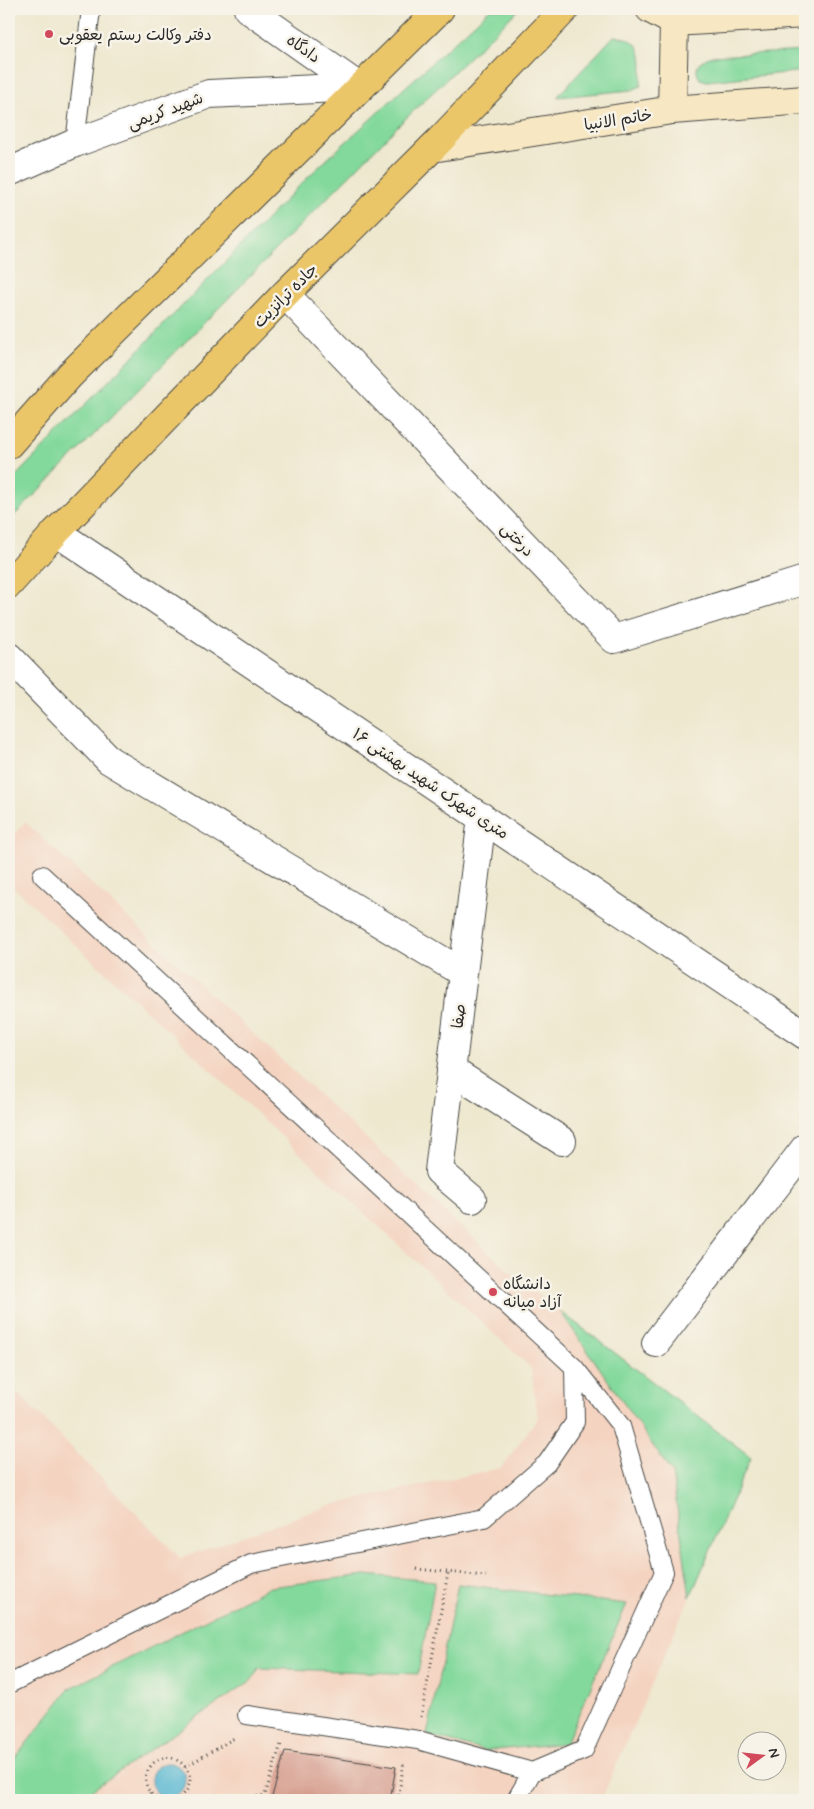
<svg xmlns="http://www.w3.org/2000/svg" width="814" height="1809" viewBox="0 0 814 1809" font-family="Mynerve,'Playpen Sans Arabic',sans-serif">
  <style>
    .built { fill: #f4d3c0 }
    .green { fill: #83d99c; stroke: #578264 }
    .water { fill: #53b6d2; stroke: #3f707e }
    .building { fill: #d69d8e }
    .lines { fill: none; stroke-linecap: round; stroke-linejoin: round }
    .service-casing { stroke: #484744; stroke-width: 20 }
    .minor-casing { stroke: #484744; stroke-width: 30 }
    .tertiary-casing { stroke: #484744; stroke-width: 30 }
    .secondary-casing { stroke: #484744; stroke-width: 30 }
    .primary-casing { stroke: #484744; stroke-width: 30 }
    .path { stroke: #484744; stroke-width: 3; stroke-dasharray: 1 4; stroke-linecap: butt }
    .service { stroke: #fff; stroke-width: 18 }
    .minor { stroke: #fff; stroke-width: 28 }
    .tertiary { stroke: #fff; stroke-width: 28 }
    .secondary { stroke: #f7e8c3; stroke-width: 28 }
    .primary { stroke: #ebc669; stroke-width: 28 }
    .poi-dot { fill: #d1495b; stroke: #f7f3e8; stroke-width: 2 }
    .labels { text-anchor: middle; stroke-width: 5; stroke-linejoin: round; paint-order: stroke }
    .poi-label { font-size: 16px; fill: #2b2b2b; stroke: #f7f3e8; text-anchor: start }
    .street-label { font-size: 16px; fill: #2b2b2b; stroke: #f7f3e8 }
  </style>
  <rect width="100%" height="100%" fill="#f7f3e8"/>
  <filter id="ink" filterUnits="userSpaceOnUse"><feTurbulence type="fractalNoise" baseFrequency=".02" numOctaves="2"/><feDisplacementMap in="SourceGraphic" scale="10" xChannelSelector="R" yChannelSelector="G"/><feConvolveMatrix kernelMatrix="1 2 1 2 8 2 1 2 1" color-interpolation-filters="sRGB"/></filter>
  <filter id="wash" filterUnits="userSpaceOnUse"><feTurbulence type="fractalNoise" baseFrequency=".0096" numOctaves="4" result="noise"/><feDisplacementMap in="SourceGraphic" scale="20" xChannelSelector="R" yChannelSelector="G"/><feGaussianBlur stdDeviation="1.12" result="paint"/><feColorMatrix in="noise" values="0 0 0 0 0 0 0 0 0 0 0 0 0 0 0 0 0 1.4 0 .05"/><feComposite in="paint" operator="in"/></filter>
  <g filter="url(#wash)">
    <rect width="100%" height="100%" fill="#eee8cf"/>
    <path class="built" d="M25,822L511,1273L751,1457L601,1800H9V1384L180,1558L331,1505L501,1468L538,1418L531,1368L9,883V841Z"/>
    <path class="green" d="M490,9H519L400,124L9,521V483L310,175Z
      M614,36C647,39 642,60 641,86L632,90L557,97Z
      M805,51V71L707,81L700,79C692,67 701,60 712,56Z
      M560,1311L751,1457L690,1597L672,1473Z
      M365,1575L435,1581L418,1674L259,1668L252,1680L85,1795L81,1800H9V1766L69,1689L270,1587Z
      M458,1584L627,1604L566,1743L485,1751L427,1735Z"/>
    <path class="water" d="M151 1780a17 17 0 1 1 34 0a17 17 0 1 1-34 0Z"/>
    <g id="blocks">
      <path class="building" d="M285,1751L396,1767L390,1800H271Z"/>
    </g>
  </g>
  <g filter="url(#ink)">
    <use href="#blocks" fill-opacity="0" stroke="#484744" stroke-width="1"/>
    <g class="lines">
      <defs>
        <path id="service" d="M75,143L91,9
          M42,875L574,1367L621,1426L664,1572L584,1750L532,1772L516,1800
          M9,1684L251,1564L484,1518L547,1463L575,1422L574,1367
          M247,1715L418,1740L532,1772"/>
        <path id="minor" d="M248,9L359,87
          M9,172L75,143L209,94L359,87
          M285,294L614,639L805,580
          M9,657L109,760L463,973
          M451,1070L562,1141
          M472,1199L439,1171L482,817
          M656,1343L805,1148"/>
        <path id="tertiary" d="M56,532L805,1035"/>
        <path id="secondary" d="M650,9L674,22L805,14
          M672,110L674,22
          M432,148L672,110L805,100"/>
        <path id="primary" d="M9,444L70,375L440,9
          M9,584L56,532L285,294L439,141L565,9"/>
      </defs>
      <use href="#service" class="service-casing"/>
      <use href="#minor" class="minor-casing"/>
      <use href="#tertiary" class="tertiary-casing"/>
      <use href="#secondary" class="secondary-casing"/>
      <use href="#primary" class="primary-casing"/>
      <path class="path" d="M416,1569L486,1576
        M421,1717L448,1573
        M185,1767L236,1737
        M142,1800L150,1793
        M160,1800C129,1785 155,1744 180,1762C185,1765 189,1772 190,1778C190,1788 184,1796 176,1800
        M237,1800L265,1795L281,1744
        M398,1800L404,1761"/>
      <use href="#service" class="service"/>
      <use href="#minor" class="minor"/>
      <use href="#tertiary" class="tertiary"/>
      <use href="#secondary" class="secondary"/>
      <use href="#primary" class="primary"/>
    </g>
  </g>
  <g class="poi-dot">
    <circle cx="49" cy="34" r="5"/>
    <circle cx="493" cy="1292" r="5"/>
  </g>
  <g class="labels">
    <g class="poi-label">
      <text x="59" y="40">دفتر وکالت رستم یعقوبی</text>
      <text x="503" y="1289">دانشگاه<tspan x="503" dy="18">آزاد میانه</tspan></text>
    </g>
    <g class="street-label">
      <text transform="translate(304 48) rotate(35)" y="6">دادگاه</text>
      <text transform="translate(165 110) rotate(-20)" y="6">شهید کریمی</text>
      <text transform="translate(618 119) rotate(-9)" y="6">خاتم الانبیا</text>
      <text transform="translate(285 295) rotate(-45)" y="6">جاده ترانزیت</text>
      <text transform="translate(518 539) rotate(46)" y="6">درختی</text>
      <text transform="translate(431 783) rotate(34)" y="6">۱۶ متری شهرک شهيد بهشتی</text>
      <text transform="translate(458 1016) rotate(-83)" y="6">صفا</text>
    </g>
  </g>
  <rect width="814" height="1809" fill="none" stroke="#f7f3e8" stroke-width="30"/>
  <g transform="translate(762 1756) rotate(75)"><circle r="24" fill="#f7f3e8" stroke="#a5a39c"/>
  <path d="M0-4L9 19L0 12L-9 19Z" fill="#d1495b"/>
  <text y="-8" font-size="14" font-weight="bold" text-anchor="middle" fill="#2b2b2b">N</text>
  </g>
</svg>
